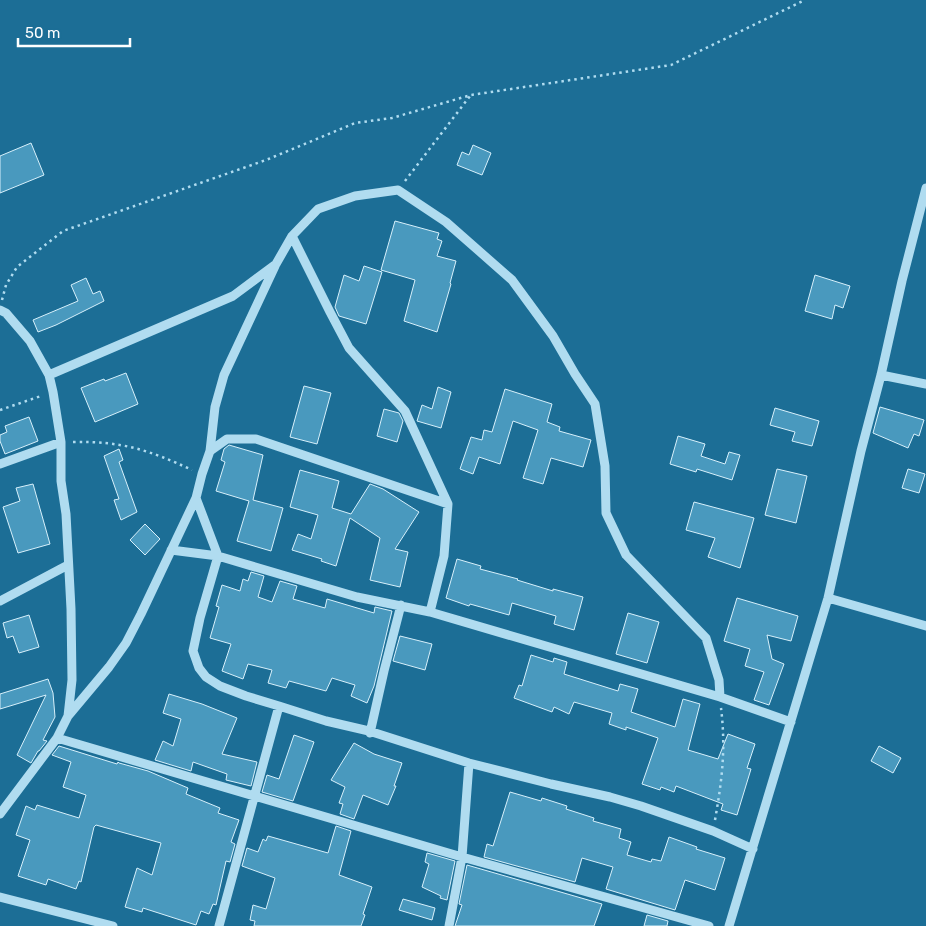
<svg xmlns="http://www.w3.org/2000/svg" width="926" height="926" viewBox="0 0 926 926" font-family="Rubik,sans-serif">
  <style>
    .building { fill: #4999be; stroke: #d7f0fb }
    .lines { fill: none; stroke-linecap: round; stroke-linejoin: round }
    .path { stroke: #b0dcf0; stroke-width: 2.5; stroke-dasharray: 2.5 4; stroke-linecap: butt }
    .minor { stroke: #b0dcf0; stroke-width: 9 }
  </style>
  <rect width="100%" height="100%" fill="#1c6e96"/>
  <path class="building" d="M31,143L44,175L0,193V156Z
    M473,145L491,153L482,175L457,165L462,152L469,155Z
    M395,221L439,233L437,239L442,241L437,256L456,261L450,283L451,284L437,332L404,321L415,280L381,270Z
    M364,266L382,272L366,324L339,316L335,307L344,275L359,281Z
    M815,275L850,286L843,308L835,305L832,319L805,311Z
    M86,278L93,294L100,291L104,301L56,325L38,332L33,320L78,301L71,285Z
    M126,373L138,404L95,422L81,388L104,379L105,381Z
    M304,386L331,393L317,444L290,437Z
    M438,387L451,392L441,428L417,421L422,405L432,409Z
    M505,389L552,404L547,422L560,427L559,431L591,440L583,467L551,458L543,484L523,478L538,430L513,421L500,464L479,457L473,474L460,469L471,437L482,440L484,430L492,432Z
    M880,407L924,420L919,436L914,434L908,448L873,433Z
    M775,408L819,421L812,446L792,441L795,432L770,425Z
    M384,409L399,413L403,421L397,442L377,436Z
    M29,417L38,441L5,454L0,441V435L7,432L5,426Z
    M678,436L705,444L701,456L725,464L729,452L740,455L732,480L697,469L696,472L670,464Z
    M229,445L263,455L253,500L283,508L271,551L237,541L249,501L216,491L225,462L221,460L224,449Z
    M119,449L123,460L119,462L137,512L121,520L114,500L119,499L104,456Z
    M777,469L807,476L796,523L765,515Z
    M908,469L925,474L919,493L902,488Z
    M300,470L339,481L332,508L351,514L370,484L383,489L419,512L395,549L408,552L400,587L370,580L380,538L350,518L336,566L321,561L322,559L292,550L298,534L311,539L318,515L290,507Z
    M33,484L50,544L18,553L3,507L20,501L16,488Z
    M694,502L754,518L740,568L708,557L715,538L686,530Z
    M145,524L160,539L145,555L130,540Z
    M457,559L481,566L480,569L518,579L517,580L553,591V589L583,597L574,630L554,624L556,616L512,603L509,615L470,604L469,606L446,598Z
    M251,572L264,576L258,597L272,602L280,581L297,586L293,599L325,608L327,599L374,613L375,607L392,611L374,686L367,703L351,696L355,685L332,678L326,691L289,681L286,688L268,683L272,670L248,664L243,679L222,671L231,644L210,638L219,607L216,606L222,585L240,591L243,579L248,581Z
    M737,598L798,616L791,641L767,635L772,659L784,664L769,705L754,700L764,672L745,666L750,649L724,641Z
    M628,613L659,622L647,663L616,654Z
    M29,615L39,647L19,653L13,636L7,638L3,623Z
    M400,636L432,644L425,670L393,661Z
    M531,655L553,662L554,658L567,662L564,674L618,691L620,684L638,689L631,712L675,727L683,699L700,704L688,750L718,759L728,734L755,744L747,768L751,769L737,815L721,810L723,804L676,786L674,792L661,787L660,790L642,784L658,738L626,727V730L609,724L612,713L574,702L569,714L554,707L552,712L514,698L519,685L522,686Z
    M48,679L53,693L55,717L43,740L47,741L39,751H38L31,763L17,755L46,695L0,709V694Z
    M169,694L202,704L237,718L222,754L257,762L251,786L226,780L227,774L193,762L191,771L155,760L163,741L173,746L181,719L163,713Z
    M294,735L314,742L293,801L262,792L267,775L279,779Z
    M354,743L374,754L402,763L394,786H396L388,805L363,795L354,819L340,814L343,804L339,803L345,787L331,780Z
    M59,746L117,764L118,762L119,763L148,771L188,788L186,794L220,808L218,813L239,820L231,842L235,844L230,862L226,861L216,905L213,904L209,914L201,911L196,925L143,908L142,912L125,907L137,868L152,875L161,843L96,825L94,827L81,882L79,881L76,889L48,879L46,885L18,876L30,840L16,835L26,806L35,810L37,805L79,818L86,795L63,787L71,762L52,755Z
    M879,746L901,758L893,773L871,761Z
    M510,792L541,801L542,798L567,806L566,809L594,818L593,821L621,829L619,838L631,842L627,855L651,862L652,859L661,861L669,837L697,847L696,849L725,858L715,890L685,880L675,910L606,889L613,867L582,858L575,882L484,857L487,844L493,846Z
    M336,826L351,831L339,875L372,887L363,914L365,915L361,926H254L255,921L250,920L253,905L266,909L275,878L242,866L247,848L258,852L263,839L266,841L268,836L328,853Z
    M427,853L455,861L447,900L440,898L441,896L422,887L429,864L425,862Z
    M467,865L602,904L594,926H455L462,905L459,904Z
    M403,899L435,908L432,920L399,910Z
    M647,915L668,921L667,926H644Z"/>
  <g class="lines">
    <path class="path" d="M405,181L470,96
      M2,300L6,285L17,267L63,231L266,160L355,123L392,118L471,95L671,65L805,0
      M0,410L41,396
      M73,442C122,441 149,450 192,470
      M715,820C722,780 726,749 721,708"/>
    <path class="minor" d="M292,236L330,312L349,348L405,411L448,504L444,556L430,612
      M0,310L6,313L30,341L49,375L53,392L61,442V481L66,514L71,609L72,680L68,716L57,738L0,814
      M49,375L233,296L276,264L292,236L318,209L355,196L398,190L446,222L512,280L553,336L575,374L595,404L605,466L606,513L626,555L706,638L719,680L720,697
      M881,375L926,384
      M210,451L215,407L224,375L275,266
      M0,464L61,442
      M171,550L218,556L357,597L430,612L720,697L791,722
      M828,598L926,626
      M0,601L68,565
      M279,706L246,696L220,686L206,677L199,668L193,651L200,618L218,556L196,498L202,474L210,451L227,439H256L448,504
      M68,716L109,667L126,643L141,614L196,498
      M370,733L384,671L401,605
      M57,738L462,857L709,926
      M0,897L113,926
      M219,926L279,706L326,721L369,731L469,763L551,784L610,797L641,806L713,831L753,849
      M449,926L462,857L469,763
      M729,926L828,598L861,451L881,375L902,281L926,188"/>
  </g>
  <path d="M18 38v8h112v-8" fill="none" stroke="#ffffff" stroke-width="2.5"/>
  <text x="25" y="38" font-size="15" fill="#ffffff" stroke="#1c6e96" stroke-width="4" paint-order="stroke">50 m</text>
</svg>
